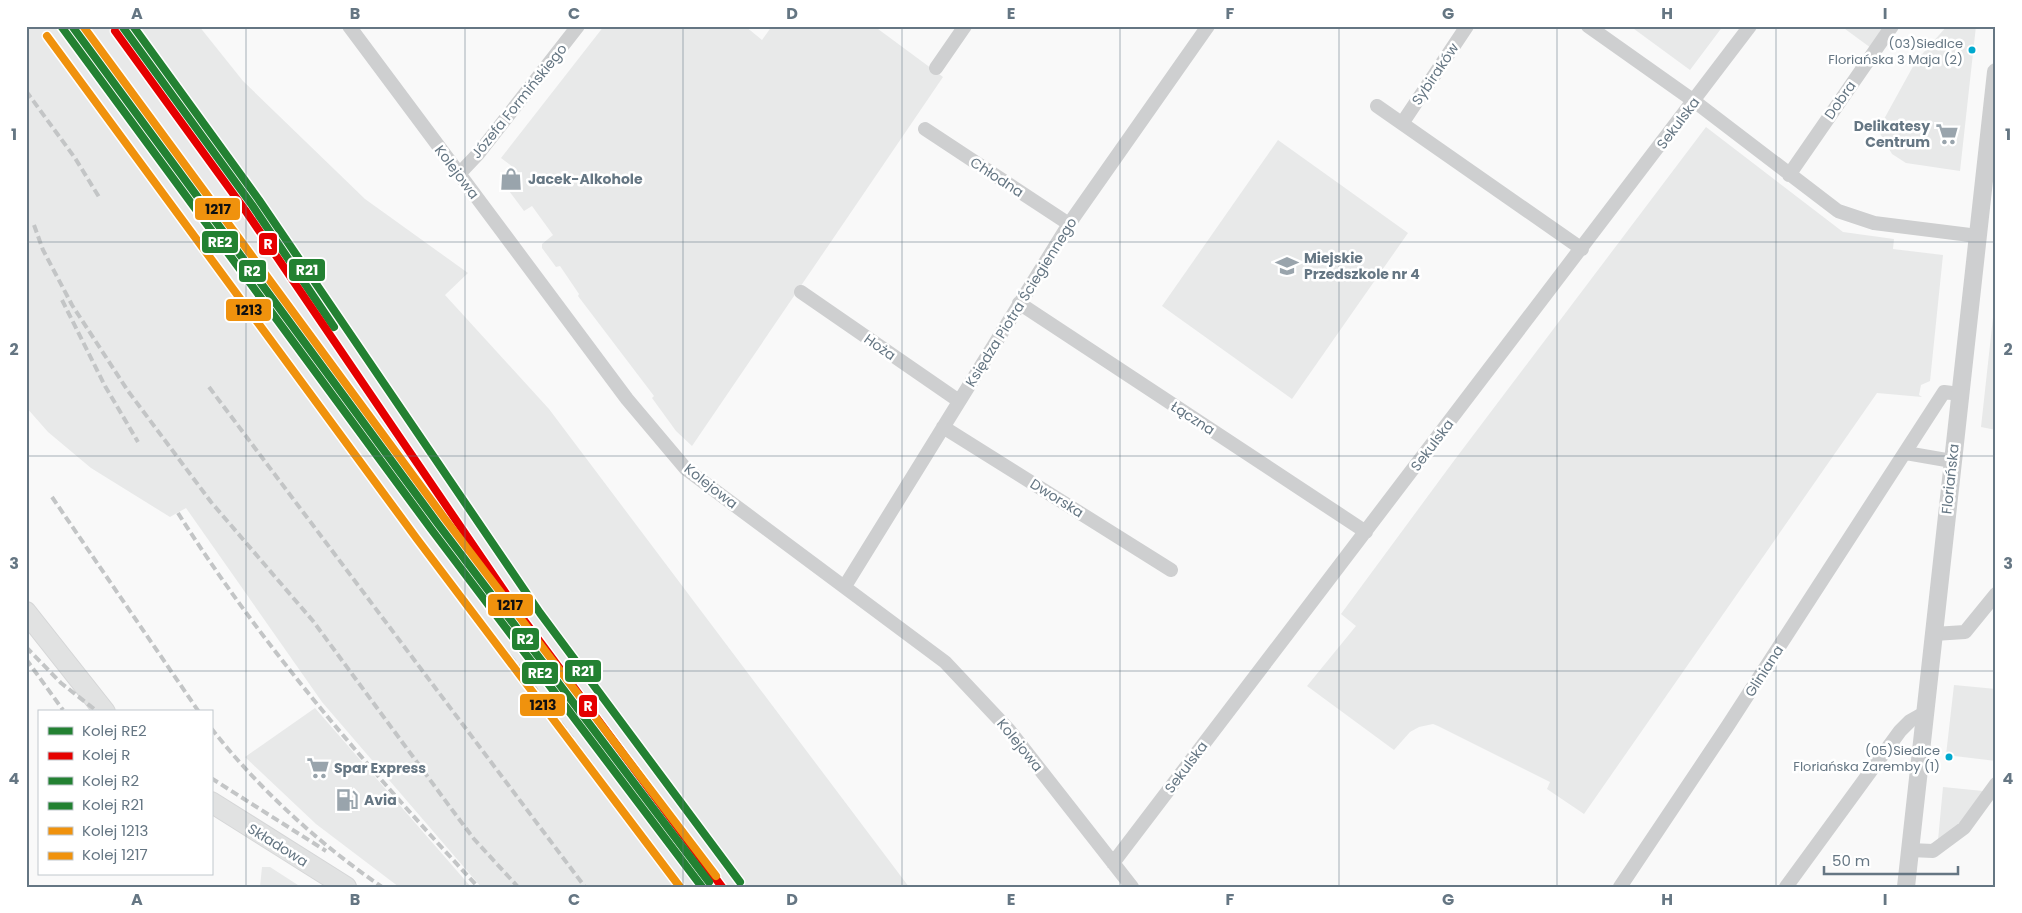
<svg xmlns="http://www.w3.org/2000/svg" width="2022" height="913" viewBox="0 0 2022 913" font-family="Poppins,sans-serif">
  <style>
    .built { fill: #e8e9e9 }
    .lines { fill: none; stroke-linecap: round; stroke-linejoin: round }
    .secondary-casing { stroke: #d5d6d7; stroke-width: 22 }
    .minor { stroke: #cecfd0; stroke-width: 14 }
    .tertiary { stroke: #cecfd0; stroke-width: 18 }
    .secondary { stroke: #e1e2e2; stroke-width: 20 }
    .rail { stroke: #c3c5c6; stroke-width: 4; stroke-dasharray: 8 4; stroke-linecap: butt }
    .rail-1-casing { stroke: #fff; stroke-width: 11 }
    .rail-2-casing { stroke: #fff; stroke-width: 11 }
    .rail-3-casing { stroke: #fff; stroke-width: 11 }
    .rail-4-casing { stroke: #fff; stroke-width: 11 }
    .rail-5-casing { stroke: #fff; stroke-width: 11 }
    .rail-6-casing { stroke: #fff; stroke-width: 11 }
    .rail-1 { stroke: #238132; stroke-width: 8 }
    .rail-2 { stroke: #e50000; stroke-width: 8 }
    .rail-3 { stroke: #238132; stroke-width: 8 }
    .rail-4 { stroke: #238132; stroke-width: 8 }
    .rail-5 { stroke: #f0920d; stroke-width: 8 }
    .rail-6 { stroke: #f0920d; stroke-width: 8 }
    .grid { fill: none; stroke: #657683; stroke-width: 1; stroke-opacity: 0.55 }
    .bus-dot { fill: #00a9ce; stroke: #fff; stroke-width: 2 }
    .labels { text-anchor: middle; stroke-width: 5; stroke-linejoin: round; paint-order: stroke }
    .bus-label { font-size: 13px; fill: #657683; stroke: #fff; text-anchor: end }
    .street-label { font-size: 14px; fill: #657683; stroke: #fff }
    .poi-label { font-size: 14px; font-weight: bold; fill: #657683; stroke: #fff; text-anchor: start }
    .line-badge { stroke: #fff; stroke-width: 2 }
    .badge-label { font-size: 14px; text-anchor: middle; font-weight: bold; fill: #fff }
    .pale-badge-label { font-size: 14px; text-anchor: middle; font-weight: bold; fill: #111 }
    .neatline { fill: none; stroke: #657683; stroke-width: 2 }
    .grid-label { font-size: 16px; text-anchor: middle; font-weight: bold; fill: #657683 }
  </style>
  <rect width="100%" height="100%" fill="#f9f9f9"/>
  <path class="built" d="M26,26H199L243,81L365,199L468,273L445,295L549,409L909,887H481L322,702L186,508L170,517L91,468L48,432L26,407Z
    M604,26H745L762,40L772,26H874L943,77L692,446L676,431L652,398L654,396L578,296L579,294L560,266L556,267L542,248V244L553,235L532,206L524,211L501,180L513,167L501,158Z
    M1630,26H1723L1690,70Z
    M1841,26H1887L1871,48Z
    M1947,26H1976L1960,171L1906,163L1892,154L1878,130L1916,61Z
    M1706,127L1843,232L1894,239L1893,249L1943,255L1930,381L1921,385L1919,395L1922,397L1877,393L1584,814L1547,789L1550,782L1438,726L1433,724L1419,727L1410,732L1394,750L1307,686L1356,626L1341,614L1453,462Z
    M1278,140L1408,233L1292,399L1162,306Z
    M1996,290V430L1981,427Z
    M1954,685L1996,689V761L1946,755Z
    M315,708L471,887H399L316,824L245,757Z
    M1943,787L1983,791L1961,822L1938,840Z
    M262,867H270L301,887H260Z"/>
  <g class="lines">
    <defs>
      <path id="secondary" d="M26,612L105,712
        M211,802L346,887"/>
    </defs>
    <use href="#secondary" class="secondary-casing"/>
    <path class="minor" d="M349,26L627,399L686,469L945,662L1009,730L1132,887
      M1588,26L1694,101L1838,211L1874,223L1978,236
      M936,68L965,26
      M1377,106L1582,249
      M1403,122L1467,26
      M925,129L1069,224
      M459,174L478,154L578,26
      M1789,175L1892,26
      M801,292L959,401
      M1019,303L1366,532
      M943,427L1171,570
      M1906,453L1952,461
      M845,586L1069,224L1208,26
      M1934,634L1965,632L1996,594
      M1910,850L1933,851L1964,828L1996,784
      M1113,863L1750,26
      M1620,887L1727,727L1944,392L1960,394
      M1786,887L1900,731L1910,721L1926,712"/>
    <path class="tertiary" d="M1906,887L1996,72"/>
    <use href="#secondary" class="secondary"/>
    <path class="rail" d="M26,91L75,158L99,197
      M34,225L43,250L72,305L128,391L211,502L313,621L450,807L474,839L518,887
      M62,300L105,386L138,442
      M209,387L585,887
      M52,497L199,712
      M178,513C263,648 370,770 478,887
      M487,628L523,672L592,765
      M26,647L61,683L98,712
      M26,659L63,710
      M211,728C258,788 318,843 382,887
      M211,778L326,851"/>
    <defs>
      <path id="rail-1" d="M61,26L431,529L702,887
        M122,26L252,205L334,327"/>
      <path id="rail-2" d="M115,31L245,210L526,623L722,887"/>
      <path id="rail-3" d="M72,26L438,524L709,882"/>
      <path id="rail-4" d="M133,26L259,200L540,613L740,882"/>
      <path id="rail-5" d="M47,36L417,539L680,887"/>
      <path id="rail-6" d="M83,26L445,519L716,876"/>
    </defs>
    <use href="#rail-1" class="rail-1-casing"/>
    <use href="#rail-2" class="rail-2-casing"/>
    <use href="#rail-3" class="rail-3-casing"/>
    <use href="#rail-4" class="rail-4-casing"/>
    <use href="#rail-5" class="rail-5-casing"/>
    <use href="#rail-6" class="rail-6-casing"/>
    <use href="#rail-1" class="rail-1"/>
    <use href="#rail-2" class="rail-2"/>
    <use href="#rail-3" class="rail-3"/>
    <use href="#rail-4" class="rail-4"/>
    <use href="#rail-5" class="rail-5"/>
    <use href="#rail-6" class="rail-6"/>
  </g>
  <path class="grid" d="M246,26V887M465,26V887M683,26V887M902,26V887M1120,26V887M1339,26V887M1557,26V887M1776,26V887M26,242H1996M26,456H1996M26,671H1996"/>
  <defs>
    <symbol id="supermarket-bare" viewBox="-9 -9 18 18"><path d="M-6-5.5h2.5l.6 2H6L4.5 2H-2.5L-4.4-4H-6ZM-1.5 3.2a1.3 1.3 0 1 0 .1 0ZM3 3.2a1.3 1.3 0 1 0 .1 0Z" fill="#99a4ac" stroke="#fff" stroke-width="2.5" paint-order="stroke"/></symbol>
    <symbol id="shop-bare" viewBox="-9 -9 18 18"><path d="M-5-2.5h2.3a2.7 3.5 0 0 1 5.4 0H5L5.5 6h-11ZM-1.5-2.5h3a1.5 2.3 0 0 0-3 0Z" fill="#99a4ac" stroke="#fff" stroke-width="2.5" paint-order="stroke"/></symbol>
    <symbol id="school-bare" viewBox="-9 -9 18 18"><path d="M0-5L7-2L0 1L-7-2ZM-4 1L0 2.5L4 1V4Q0 6-4 4Z" fill="#99a4ac" stroke="#fff" stroke-width="2.5" paint-order="stroke"/></symbol>
    <symbol id="fuel-bare" viewBox="-9 -9 18 18"><path d="M-5.5-6h7V0h2V4h1.3V-2.5L3-4.5l.8-.8L6-3V5H2.5V1h-1V6h-7ZM-4.2-4.7v3.2H.2V-4.7Z" fill="#99a4ac" stroke="#fff" stroke-width="2.5" paint-order="stroke"/></symbol>
  </defs>
  <g fill-rule="evenodd">
    <use href="#supermarket-bare" x="1931" y="118" width="32" height="32"/>
    <use href="#shop-bare" x="495" y="163" width="32" height="32"/>
    <use href="#school-bare" x="1271" y="250" width="32" height="32"/>
    <use href="#supermarket-bare" x="302" y="752" width="32" height="32"/>
    <use href="#fuel-bare" x="331" y="784" width="32" height="32"/>
  </g>
  <g class="bus-dot">
    <circle cx="1972" cy="50" r="4.5"/>
    <circle cx="1949" cy="757" r="4.5"/>
  </g>
  <g class="labels">
    <g class="bus-label">
      <text x="1963" y="48">(03)Siedlce<tspan x="1963" dy="16">Floriańska 3 Maja (2)</tspan></text>
      <text x="1940" y="755">(05)Siedlce<tspan x="1940" dy="16">Floriańska Zaremby (1)</tspan></text>
    </g>
    <g class="street-label">
      <text transform="translate(1435 74) rotate(-56)" y="5">Sybiraków</text>
      <text transform="translate(1840 100) rotate(-55)" y="5">Dobra</text>
      <text transform="translate(519 101) rotate(-51)" y="5">Józefa Formińskiego</text>
      <text transform="translate(1678 123) rotate(-53)" y="5">Sekulska</text>
      <text transform="translate(457 172) rotate(53)" y="5">Kolejowa</text>
      <text transform="translate(997 177) rotate(33)" y="5">Chłodna</text>
      <text transform="translate(1021 302) rotate(-58)" y="5">Księdza Piotra Ściegiennego</text>
      <text transform="translate(880 347) rotate(35)" y="5">Hoża</text>
      <text transform="translate(1193 418) rotate(33)" y="5">Łączna</text>
      <text transform="translate(1432 445) rotate(-53)" y="5">Sekulska</text>
      <text transform="translate(1950 479) rotate(-84)" y="5">Floriańska</text>
      <text transform="translate(711 486) rotate(38)" y="5">Kolejowa</text>
      <text transform="translate(1057 498) rotate(32)" y="5">Dworska</text>
      <text transform="translate(1764 671) rotate(-57)" y="5">Gliniana</text>
      <text transform="translate(1020 745) rotate(51)" y="5">Kolejowa</text>
      <text transform="translate(1186 767) rotate(-53)" y="5">Sekulska</text>
      <text transform="translate(278 845) rotate(32)" y="5">Składowa</text>
    </g>
    <g class="poi-label">
      <text x="1930" y="131" text-anchor="end">Delikatesy<tspan x="1930" dy="16">Centrum</tspan></text>
      <text x="528" y="184">Jacek-Alkohole</text>
      <text x="1304" y="263">Miejskie<tspan x="1304" dy="16">Przedszkole nr 4</tspan></text>
      <text x="334" y="773">Spar Express</text>
      <text x="364" y="805">Avia</text>
    </g>
  </g>
  <g class="line-badge">
    <rect x="194" y="197" width="47" height="24" rx="5" fill="#f0920d"/>
    <rect x="201" y="230" width="38" height="24" rx="5" fill="#238132"/>
    <rect x="258" y="232" width="20" height="24" rx="5" fill="#e50000"/>
    <rect x="288" y="258" width="38" height="24" rx="5" fill="#238132"/>
    <rect x="238" y="259" width="29" height="24" rx="5" fill="#238132"/>
    <rect x="225" y="298" width="47" height="24" rx="5" fill="#f0920d"/>
    <rect x="487" y="593" width="47" height="24" rx="5" fill="#f0920d"/>
    <rect x="511" y="627" width="29" height="24" rx="5" fill="#238132"/>
    <rect x="564" y="659" width="38" height="24" rx="5" fill="#238132"/>
    <rect x="521" y="661" width="38" height="24" rx="5" fill="#238132"/>
    <rect x="519" y="693" width="47" height="24" rx="5" fill="#f0920d"/>
    <rect x="578" y="694" width="20" height="24" rx="5" fill="#e50000"/>
  </g>
  <g class="badge-label">
    <text x="220" y="247">RE2</text>
    <text x="268" y="249">R</text>
    <text x="307" y="275">R21</text>
    <text x="252" y="276">R2</text>
    <text x="525" y="644">R2</text>
    <text x="583" y="676">R21</text>
    <text x="540" y="678">RE2</text>
    <text x="588" y="711">R</text>
  </g>
  <g class="pale-badge-label">
    <text x="218" y="214">1217</text>
    <text x="249" y="315">1213</text>
    <text x="510" y="610">1217</text>
    <text x="543" y="710">1213</text>
  </g>
  <rect width="2022" height="913" fill="none" stroke="#ffffff" stroke-width="55"/>
  <rect x="38" y="710" width="175" height="165" fill="#ffffff" stroke="#c1c8cd"/>
  <rect x="48" y="727" width="25" height="8" fill="#238132" stroke="#c1c8cd"/>
  <text x="82" y="736" font-size="15" fill="#657683">Kolej RE2</text>
  <rect x="48" y="752" width="25" height="8" fill="#e50000" stroke="#c1c8cd"/>
  <text x="82" y="760" font-size="15" fill="#657683">Kolej R</text>
  <rect x="48" y="777" width="25" height="8" fill="#238132" stroke="#c1c8cd"/>
  <text x="82" y="786" font-size="15" fill="#657683">Kolej R2</text>
  <rect x="48" y="802" width="25" height="8" fill="#238132" stroke="#c1c8cd"/>
  <text x="82" y="810" font-size="15" fill="#657683">Kolej R21</text>
  <rect x="48" y="827" width="25" height="8" fill="#f0920d" stroke="#c1c8cd"/>
  <text x="82" y="836" font-size="15" fill="#657683">Kolej 1213</text>
  <rect x="48" y="852" width="25" height="8" fill="#f0920d" stroke="#c1c8cd"/>
  <text x="82" y="860" font-size="15" fill="#657683">Kolej 1217</text>
  <path d="M1824 866v8h134v-8" fill="none" stroke="#657683" stroke-width="2.5"/>
  <text x="1832" y="866" font-size="15" fill="#657683" stroke="#ffffff" stroke-width="4" paint-order="stroke">50 m</text>
  <rect x="28" y="28" width="1966" height="858" class="neatline"/>
  <g class="grid-label">
    <text x="137" y="19">A</text>
    <text x="355" y="19">B</text>
    <text x="574" y="19">C</text>
    <text x="792" y="19">D</text>
    <text x="1011" y="19">E</text>
    <text x="1230" y="19">F</text>
    <text x="1448" y="19">G</text>
    <text x="1667" y="19">H</text>
    <text x="1885" y="19">I</text>
    <text x="14" y="140">1</text>
    <text x="2008" y="140">1</text>
    <text x="14" y="355">2</text>
    <text x="2008" y="355">2</text>
    <text x="14" y="569">3</text>
    <text x="2008" y="569">3</text>
    <text x="14" y="784">4</text>
    <text x="2008" y="784">4</text>
    <text x="137" y="905">A</text>
    <text x="355" y="905">B</text>
    <text x="574" y="905">C</text>
    <text x="792" y="905">D</text>
    <text x="1011" y="905">E</text>
    <text x="1230" y="905">F</text>
    <text x="1448" y="905">G</text>
    <text x="1667" y="905">H</text>
    <text x="1885" y="905">I</text>
  </g>
</svg>
